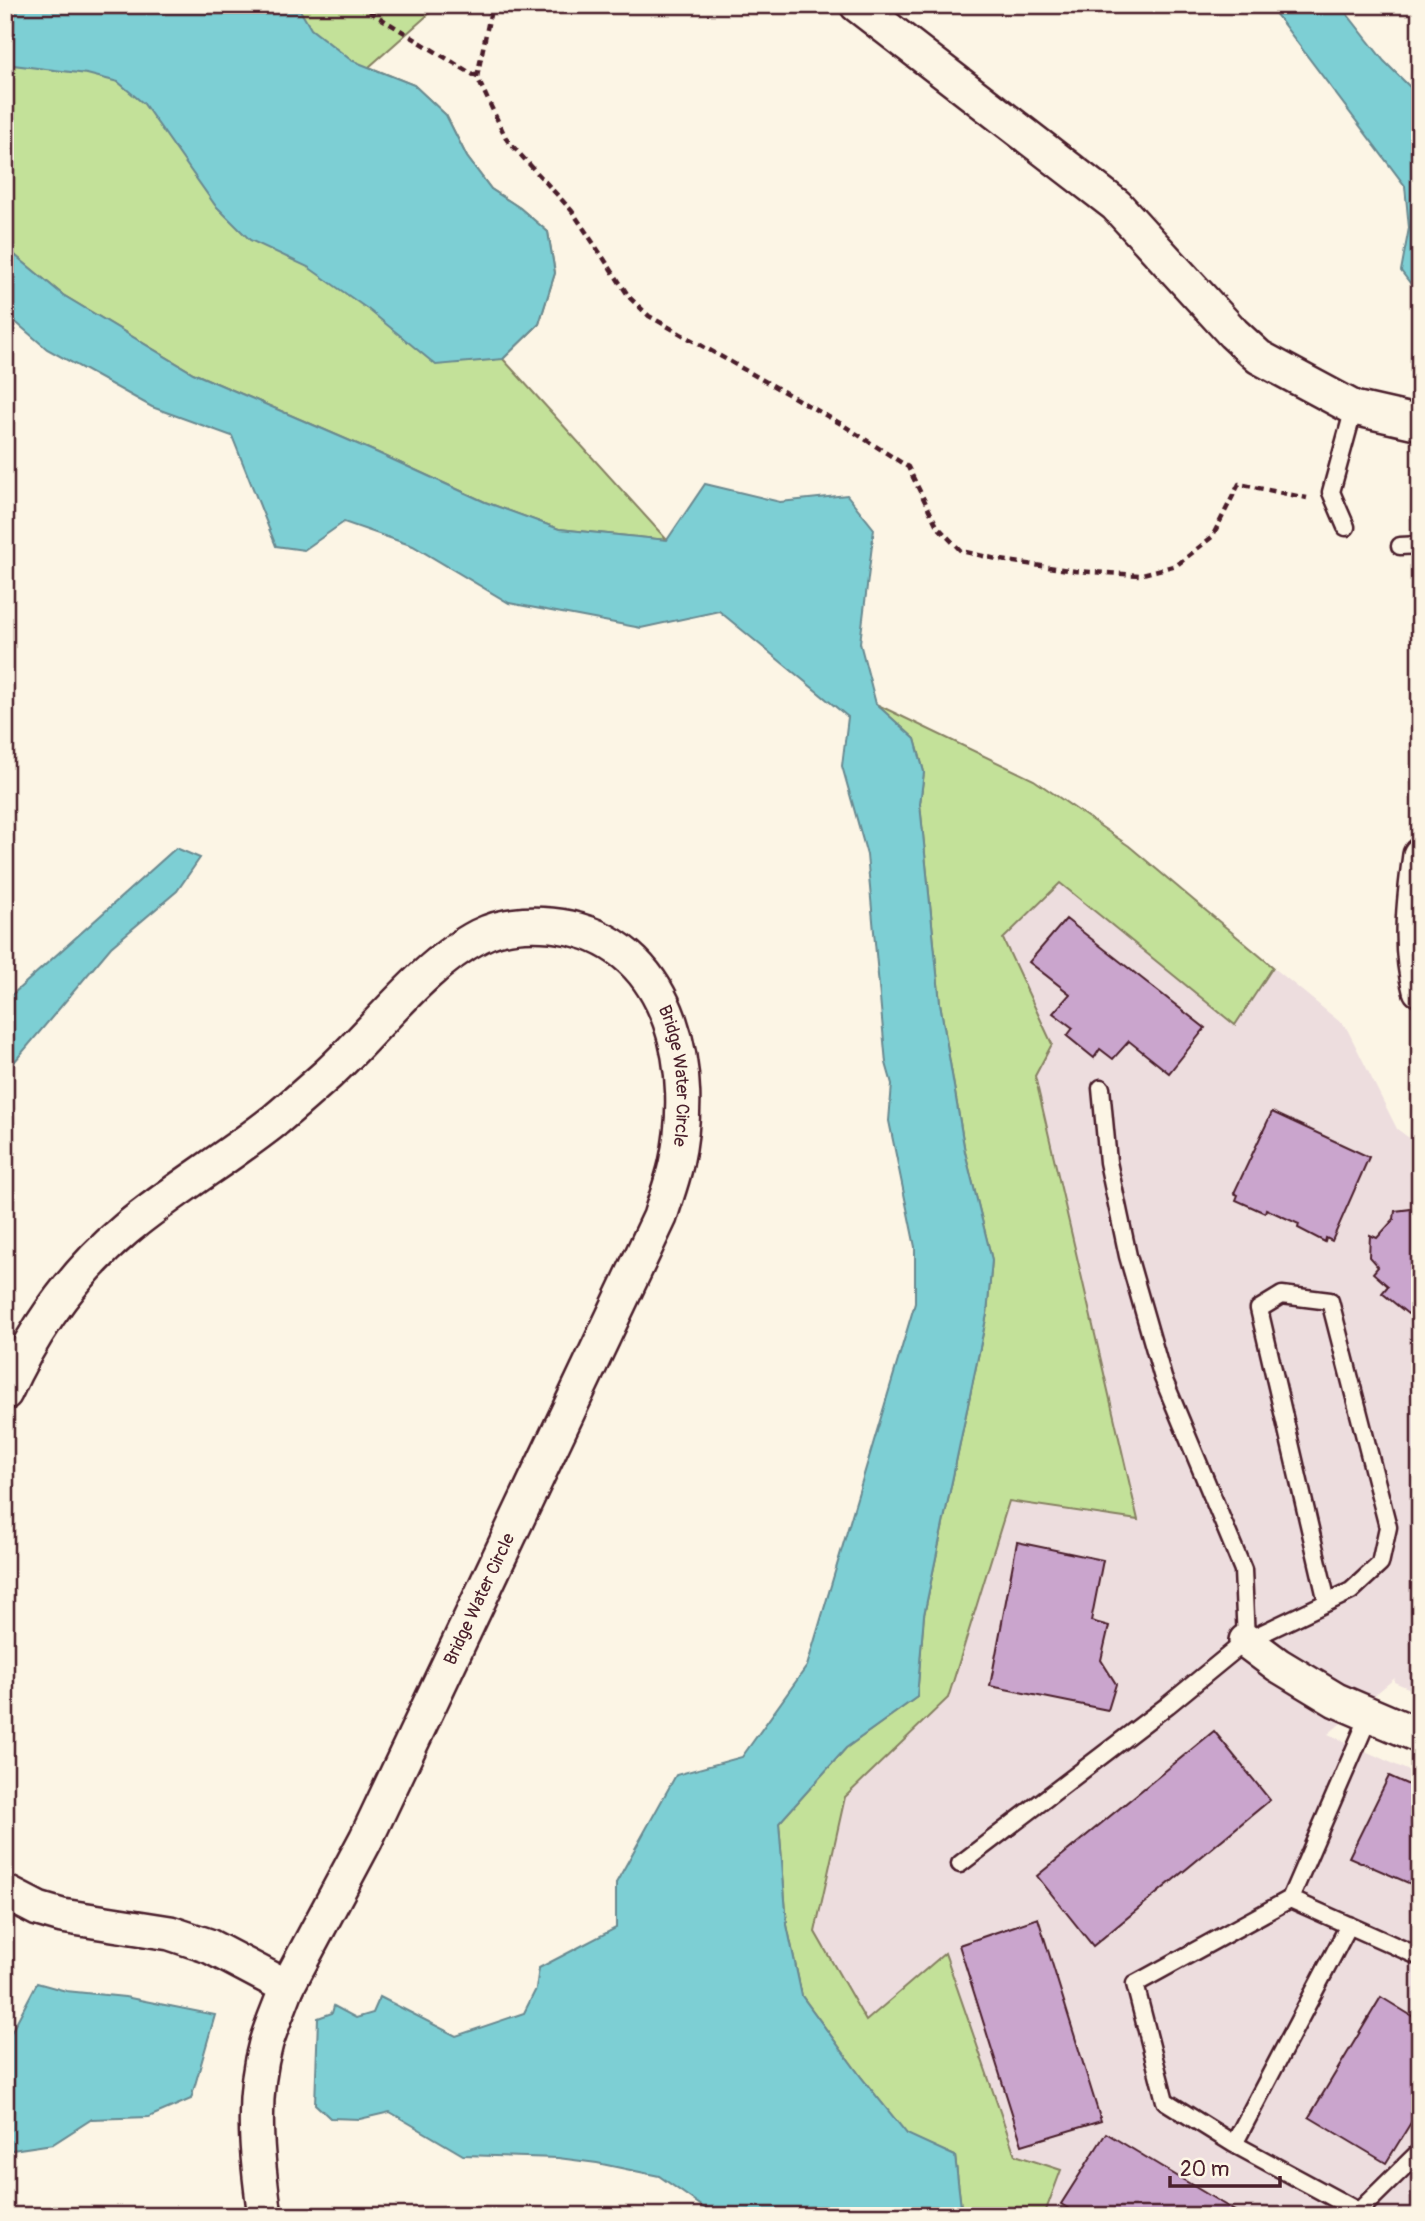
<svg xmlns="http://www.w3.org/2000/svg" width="1425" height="2221" viewBox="0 0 1425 2221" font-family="Pangolin,sans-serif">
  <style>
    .built { fill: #edddde }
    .green { fill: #c3e199; stroke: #868062; stroke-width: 2 }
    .water { fill: #7dcfd4; stroke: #698990; stroke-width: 2 }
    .building { fill: #caa5cd; stroke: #4a1f2b; stroke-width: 2 }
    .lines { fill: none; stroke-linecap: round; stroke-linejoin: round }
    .lane-casing { stroke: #4a1f2b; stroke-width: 21 }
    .street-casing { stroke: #4a1f2b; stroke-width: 38 }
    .path { stroke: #4a1f2b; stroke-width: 4.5; stroke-dasharray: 7 5; stroke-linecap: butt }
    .lane { stroke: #fcf5e5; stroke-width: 16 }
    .street { stroke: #fcf5e5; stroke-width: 33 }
    .labels { text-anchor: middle; stroke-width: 7; stroke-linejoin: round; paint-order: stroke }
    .street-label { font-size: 18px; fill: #4a1f2b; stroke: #fcf5e5 }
  </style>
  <rect width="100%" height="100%" fill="#fcf5e5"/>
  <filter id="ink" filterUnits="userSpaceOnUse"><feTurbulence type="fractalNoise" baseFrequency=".0143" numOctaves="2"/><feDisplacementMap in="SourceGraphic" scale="14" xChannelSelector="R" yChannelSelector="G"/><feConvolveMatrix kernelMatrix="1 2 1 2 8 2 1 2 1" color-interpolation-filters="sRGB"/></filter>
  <g filter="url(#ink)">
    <path class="built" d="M1060,883L1234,1025L1273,967L1346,1027L1397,1129L1420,1146V1693L1394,1682L1395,1678L1328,1734L1420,1776V2216H1049L1045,2213L1015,2155L945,1954L866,2021L815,1932L845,1797L948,1698L1009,1501L1138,1520L1035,1076L1052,1044L1002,939Z"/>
    <path class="green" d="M5,5H439L369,67L414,85L446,115L467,157L491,189L520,208L548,232L555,273L539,324L503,359L667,540L559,529L485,502L378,453L193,373L63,295L5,247Z
      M876,704L1034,780L1129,846L1273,967L1235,1025L1060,883L1003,939L1052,1044L1035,1076L1138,1520L1009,1501L948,1698L845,1797L815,1932L866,2021L945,1953L1015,2155L1061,2170L1045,2213L1049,2216H962L955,2156L907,2135L861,2077L802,1996L787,1925L779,1823L846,1748L917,1697L924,1615L987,1314L992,1260L965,1152L940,1003L920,804L924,772L915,739Z"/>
    <path class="water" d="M5,5H297L311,29L351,60L414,85L446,115L467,157L491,189L520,208L548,232L555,273L539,324L503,359L436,365L369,310L308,267L250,240L215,205L144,104L118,82L87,74L5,64Z
      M1269,5H1340L1384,61L1420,97V296L1401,271L1409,228L1405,186Z
      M5,247L63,295L193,373L378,453L485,502L559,529L667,540L705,484L780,502L847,495L874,529L860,643L876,704L915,739L924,772L920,804L940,1003L965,1152L992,1260L987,1314L924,1615L917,1697L846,1748L779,1823L787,1925L802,1996L861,2077L907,2134L955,2156L962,2216H716L659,2176L597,2163L558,2158L463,2155L390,2112L360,2119L330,2118L315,2104L318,2018L332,2013L334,2006L356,2018L373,2013L380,1997L456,2036L524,2013L536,1989L539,1968L616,1928V1883L676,1775L742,1757L807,1666L915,1303V1247L889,1121L892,1084L886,1063L867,855L842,766L848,717L719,611L641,628L509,603L413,546L344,522L304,550L276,546L232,436L152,407L47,349L5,313Z
      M176,848L200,858L177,891L111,947L5,1073V1001Z
      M37,1983L66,1991L125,1997L215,2015L191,2099L149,2117L92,2119L53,2144L5,2151V2044Z"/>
    <path class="building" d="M1066,919L1205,1028L1169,1073L1129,1041L1113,1059L1100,1049L1094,1058L1067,1036L1073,1028L1053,1013L1070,994L1029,962Z
      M1272,1112L1369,1157L1332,1241L1326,1238L1325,1242L1298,1228L1299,1224L1266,1209L1265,1213L1236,1200L1238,1195L1234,1193Z
      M1420,1208V1316L1413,1310L1408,1314L1382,1293L1388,1286L1373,1273L1378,1267L1369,1257L1370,1235L1377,1238L1394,1219L1395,1211Z
      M1017,1542L1103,1560L1091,1621L1109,1626L1101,1660L1116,1684L1108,1710L990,1686Z
      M1214,1731L1270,1800L1093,1946L1037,1876Z
      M1389,1776L1420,1790V1888L1349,1857Z
      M1038,1918L1101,2121L1022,2145L959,1945Z
      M1381,1997L1420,2021V2108L1386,2163L1309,2117Z
      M1106,2133L1243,2216H1081L1061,2204Z"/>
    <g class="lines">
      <defs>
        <path id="lane" d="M1346,527L1331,492L1354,408
          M1400,546L1420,545
          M1101,1088L1108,1162L1128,1256L1163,1378L1243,1570L1246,1641
          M1370,1714L1290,1899L1420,1957
          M960,1864L1168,1705L1246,1641L1351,1591L1380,1564L1388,1527L1330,1301L1282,1295L1259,1309L1327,1602
          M1290,1899L1135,1984L1165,2101L1234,2144L1349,1925
          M1234,2144L1358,2211
          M1354,2216L1420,2151"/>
        <g id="street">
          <path d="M857,5L1116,205L1233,333L1259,357L1354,408L1420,423"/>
          <path d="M1420,855C1414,899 1408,947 1420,990"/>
          <path id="s1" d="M5,1393C33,1331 74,1273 126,1229C173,1190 226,1159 274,1121C292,1106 310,1090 328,1074C375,1031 423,965 479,936C506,922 541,922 570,928C675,951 696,1075 676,1164C672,1182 665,1200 660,1217L366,1839L287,1987L209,1946L170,1933L62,1916L38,1909L5,1892"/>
          <path d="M1246,1641L1278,1665L1336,1700L1420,1736"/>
          <path d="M265,2216C257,2159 250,2099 266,2043C272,2024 280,2006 287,1987"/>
        </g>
      </defs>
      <use href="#lane" class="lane-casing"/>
      <use href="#street" class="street-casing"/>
      <path class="path" d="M359,5L477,77L507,140L572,211L630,298L649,316L843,425L908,467L937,526L961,551L1001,560L1075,571L1139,575L1177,565L1212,537L1239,484L1307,498
        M477,77L492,5"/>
      <use href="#lane" class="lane"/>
      <use href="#street" class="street"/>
    </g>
  </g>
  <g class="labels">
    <g class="street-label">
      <text dy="6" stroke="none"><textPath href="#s1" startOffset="957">Bridge Water Circle</textPath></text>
      <text transform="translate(479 1599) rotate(-65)" y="6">Bridge Water Circle</text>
    </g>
  </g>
  <rect width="1425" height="2221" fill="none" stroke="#fcf5e5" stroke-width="28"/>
  <rect x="14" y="14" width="1397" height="2193" fill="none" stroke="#4a1f2b" stroke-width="2.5" filter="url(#ink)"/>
  <path d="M1170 2176v10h110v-10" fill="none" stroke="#4a1f2b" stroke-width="3.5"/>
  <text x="1180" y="2176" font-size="21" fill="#4a1f2b" stroke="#fcf5e5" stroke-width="5" paint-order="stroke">20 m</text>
</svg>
